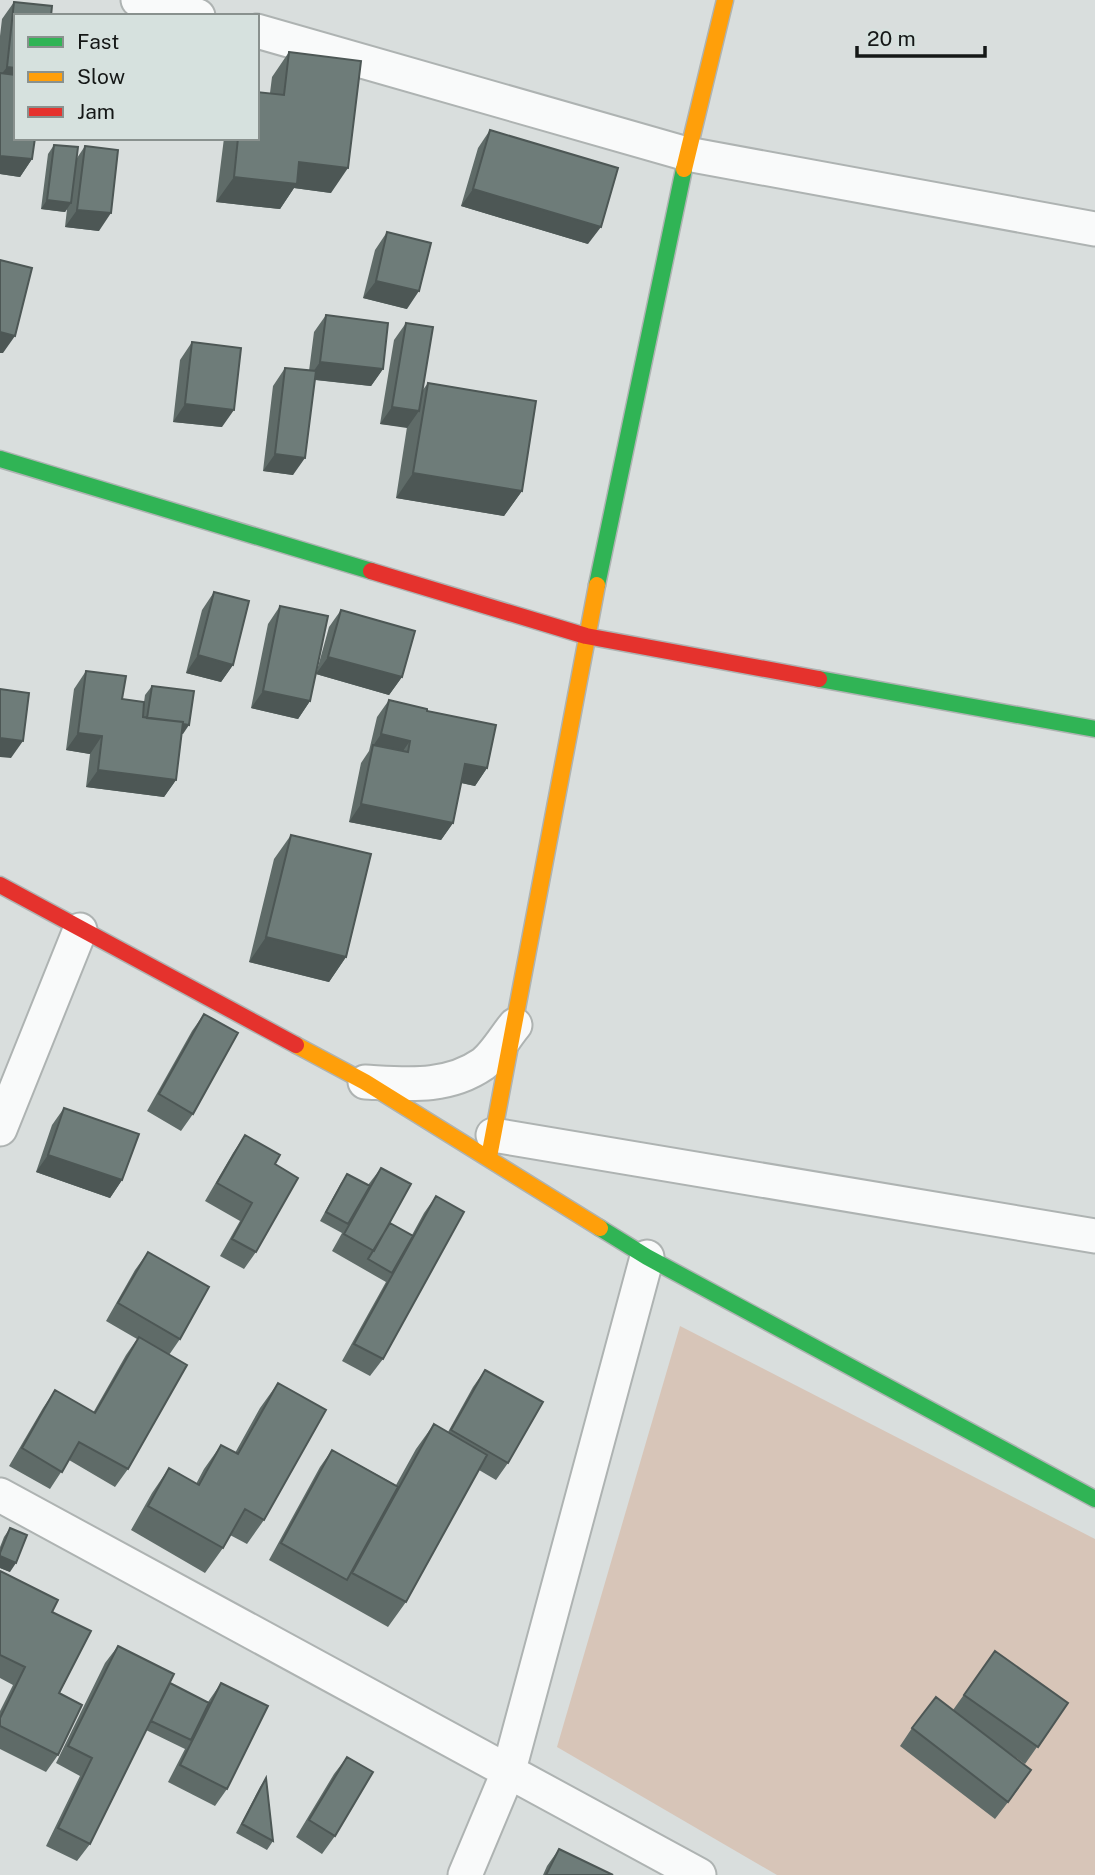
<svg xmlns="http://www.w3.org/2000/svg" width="1095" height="1875" viewBox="0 0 1095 1875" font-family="'Public Sans',sans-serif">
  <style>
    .green { fill: #d7c5b8 }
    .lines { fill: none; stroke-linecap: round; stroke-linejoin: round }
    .street-casing { stroke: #aeb3b2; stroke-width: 37 }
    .fast-casing { stroke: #aeb3b2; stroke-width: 19 }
    .slow-casing { stroke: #aeb3b2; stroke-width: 19 }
    .jam-casing { stroke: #aeb3b2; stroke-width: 19 }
    .street { stroke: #f9fafa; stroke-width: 33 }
    .fast { stroke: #30b455; stroke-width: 16 }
    .slow { stroke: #ff9f0a; stroke-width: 16 }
    .jam { stroke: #e5322d; stroke-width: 16 }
    .wall { fill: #5f6b68 }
    .shaded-wall { fill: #4d5755 }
    .building { fill: #6e7c79; stroke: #4d5755; stroke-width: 2 }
  </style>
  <rect width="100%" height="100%" fill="#d9dedd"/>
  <path class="green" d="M680,1326L1095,1539V1875H777L557,1747Z"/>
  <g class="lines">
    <defs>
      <path id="street" d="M138,0L198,16
        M257,31L687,154L1095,229
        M365,1082C406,1084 447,1089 483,1064C495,1055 505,1037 515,1025
        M0,1129L80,930
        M493,1135L1095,1236
        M0,1495L699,1875
        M465,1875L509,1770L647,1257"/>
      <path id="fast" d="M0,459L371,571
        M597,585L684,169
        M819,679L1095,729
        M600,1228L647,1257L1095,1499"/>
      <path id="slow" d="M684,169L725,0
        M296,1045L365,1082L600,1228
        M489,1157L597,585"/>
      <path id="jam" d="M371,571L586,636L819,679
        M0,885L296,1045"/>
    </defs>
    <use href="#street" class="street-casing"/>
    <use href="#fast" class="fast-casing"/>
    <use href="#slow" class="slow-casing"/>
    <use href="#jam" class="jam-casing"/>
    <use href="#street" class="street"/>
    <use href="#fast" class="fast"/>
    <use href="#slow" class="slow"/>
    <use href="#jam" class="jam"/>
  </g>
  <path class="wall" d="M14,2L32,159L20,177L0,174V36L2,19Z
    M289,52L331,193L294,188L280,209L216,202L224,138H257L270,93L272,77Z
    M490,130L588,244L461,206L478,148Z
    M54,145L77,158L85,146L99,231L65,227L67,209L65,212L41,209L48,154Z
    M387,232L407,309L363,298L375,250Z
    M326,315L383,369L371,386L315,380L293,475L263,471L273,386L285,368L309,371L314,332Z
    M406,323L422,391L428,383L522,491L504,516L396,498L407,427L380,424L394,340Z
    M192,342L222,427L173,422L180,360Z
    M214,592L233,665L221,682L186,673L202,610Z
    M280,606L310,701L298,719L251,708L268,624Z
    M341,610L402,677L389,695L316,674L329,627Z
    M86,671L122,699L143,710L145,695L152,686L183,734L182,733L176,780L164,797L86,787L90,754L66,750L74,689Z
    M389,700L427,711L487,768L475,786L461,783L453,823L441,840L349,822L361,763L369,751L377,717Z
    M291,835L346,957L329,982L249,962L274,859Z
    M204,1014L193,1114L181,1131L147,1111L192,1031Z
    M64,1108L122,1180L110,1198L36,1172L52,1125Z
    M245,1135L275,1164L256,1252L244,1269L220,1256L240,1221L205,1201L233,1153Z
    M381,1168L390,1223L412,1235L424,1213L436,1196L383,1359L370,1376L342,1361L386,1282L332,1251L342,1233L320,1221L341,1183L347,1174L368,1185Z
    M148,1252L180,1339L169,1355L128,1469L115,1487L69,1460L50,1489L9,1466L43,1408L55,1390L93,1413L126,1355L137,1339L106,1321L135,1270Z
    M485,1370L508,1463L496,1480L479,1470L406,1602L388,1627L269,1560L320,1467L332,1450L396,1485L416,1449L434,1424L448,1432L473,1387Z
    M278,1383L264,1520L247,1544L230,1535L223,1548L205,1573L131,1530L152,1493L169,1468L196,1484L204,1469L221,1445L235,1453L260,1408Z
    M10,1528V1572L0,1568V1547L4,1537Z
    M0,1571L52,1612L59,1693L58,1755L46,1772L0,1749V1711L13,1685L0,1678Z
    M118,1646L170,1683L208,1702L221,1683L227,1789L215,1806L168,1782L185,1749L146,1730L90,1844L77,1861L46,1846L80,1776L56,1763L105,1663Z
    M995,1651L1068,1703L1025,1764L997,1744L1019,1788L995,1819L900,1746L912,1728L953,1710Z
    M347,1757L335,1836L322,1854L296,1837L334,1774Z
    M266,1778L273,1841L267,1850L236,1833L260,1787Z
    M559,1849L613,1875H543L547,1866Z"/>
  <path class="shaded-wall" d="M7,67L16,68V87L0,76Z
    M0,156L32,159L20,177L0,174Z
    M299,162L348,168L331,193L294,188L280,209L216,202L234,177Z
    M473,189L601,227L588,244L461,206Z
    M47,200L71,203L65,212L41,209Z
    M77,210L111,213L99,231L65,227Z
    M376,281L419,291L407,309L363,298Z
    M0,332L15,336L3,353H0Z
    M320,362L383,369L371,386L308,379Z
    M185,404L234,410L222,427L173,422Z
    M392,407L419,411L407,428L380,424Z
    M275,454L305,458L293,475L263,471Z
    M413,473L522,491L504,516L396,498Z
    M198,655L233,665L221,682L186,673Z
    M328,657L402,677L389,695L316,674Z
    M263,691L310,701L298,719L251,708Z
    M147,720L189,725L183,734L141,729Z
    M78,733L102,736L90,754L66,750Z
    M381,734L410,741L398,758L373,746Z
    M0,738L23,741L11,758L0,757Z
    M465,764L487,768L475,786L453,781Z
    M98,770L176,780L164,797L86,787Z
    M361,804L453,823L441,840L349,822Z
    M266,937L346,957L329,982L249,962Z
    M48,1155L122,1180L110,1198L36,1172Z
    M0,1556L16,1563L10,1572L0,1568Z"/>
  <path class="building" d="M14,2L52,6L51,16H16V68L7,67Z
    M289,52L361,61L348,168L299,162L297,184L234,177L238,138H257V92L284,95Z
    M0,73L16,75V138H35L32,159L0,156Z
    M490,130L618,168L601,227L473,189Z
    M54,145L78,147L71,203L47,200Z
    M85,146L118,150L111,213L77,210Z
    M387,232L431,243L419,291L376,281Z
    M0,260L32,268L15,336L0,332Z
    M326,315L388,323L383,369L320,362Z
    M406,323L433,327L419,411L392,407Z
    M192,342L241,348L234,410L185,404Z
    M285,368L316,371L305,458L275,454Z
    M428,383L536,401L522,491L413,473Z
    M214,592L249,601L233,665L198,655Z
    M280,606L328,616L310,701L263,691Z
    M341,610L415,631L402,677L328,657Z
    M86,671L126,676L122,699L144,702L143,717L183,722L176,780L98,770L102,736L78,733Z
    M152,686L194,691L189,725L183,724V722L147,718Z
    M0,689L29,693L23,741L0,738Z
    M389,700L427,709V711L496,725L487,768L465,764L453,823L361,804L373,745L408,752L410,741L381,734Z
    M291,835L371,854L346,957L266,937Z
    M204,1014L238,1033L193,1114L159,1094Z
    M64,1108L139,1134L122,1180L48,1155Z
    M245,1135L280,1155L275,1164L298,1178L256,1252L232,1239L252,1203L217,1183Z
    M381,1168L411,1184L374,1251L344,1234Z
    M347,1174L370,1186L348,1224L326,1212Z
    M436,1196L464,1212L383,1359L354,1344Z
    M390,1223L413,1236L392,1273L368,1259Z
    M148,1252L209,1287L180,1339L118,1303Z
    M139,1337L187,1365L128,1469L79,1442L62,1472L22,1448L55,1390L95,1413Z
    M485,1370L543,1402L508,1463L451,1430Z
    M278,1383L326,1410L264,1520L245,1509L223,1548L148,1506L169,1468L199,1485L221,1445L238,1454Z
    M434,1424L487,1455L406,1602L352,1573Z
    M332,1450L398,1487L347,1580L281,1543Z
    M10,1528L27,1535L16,1563L0,1556V1553Z
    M0,1571L58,1600L52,1612L91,1631L59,1693L82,1705L58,1755L0,1726V1718L25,1667L0,1655Z
    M118,1646L174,1674L90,1844L58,1828L92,1758L68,1746Z
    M995,1651L1068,1703L1038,1747L964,1695Z
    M170,1683L209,1703L191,1740L151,1721Z
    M221,1683L268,1706L227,1789L180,1765Z
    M936,1697L1031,1770L1008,1802L912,1728Z
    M347,1757L373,1772L335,1836L309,1820Z
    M266,1778L273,1841L242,1824Z
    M559,1849L613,1875H546Z"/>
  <rect x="14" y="14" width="245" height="126" fill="#d6e1de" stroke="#89918e" stroke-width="2"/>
  <rect x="28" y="37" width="35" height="10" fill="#30b455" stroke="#89918e" stroke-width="2"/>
  <text x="77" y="49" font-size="21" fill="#151817">Fast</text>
  <rect x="28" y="72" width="35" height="10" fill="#ff9f0a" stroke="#89918e" stroke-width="2"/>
  <text x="77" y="84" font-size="21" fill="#151817">Slow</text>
  <rect x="28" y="107" width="35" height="10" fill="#e5322d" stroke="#89918e" stroke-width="2"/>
  <text x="77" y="119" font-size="21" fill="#151817">Jam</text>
  <path d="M857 46v10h128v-10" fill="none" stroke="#151817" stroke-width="3.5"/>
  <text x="867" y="46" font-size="21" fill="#151817" stroke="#d6e1de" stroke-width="5" paint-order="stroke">20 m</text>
</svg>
